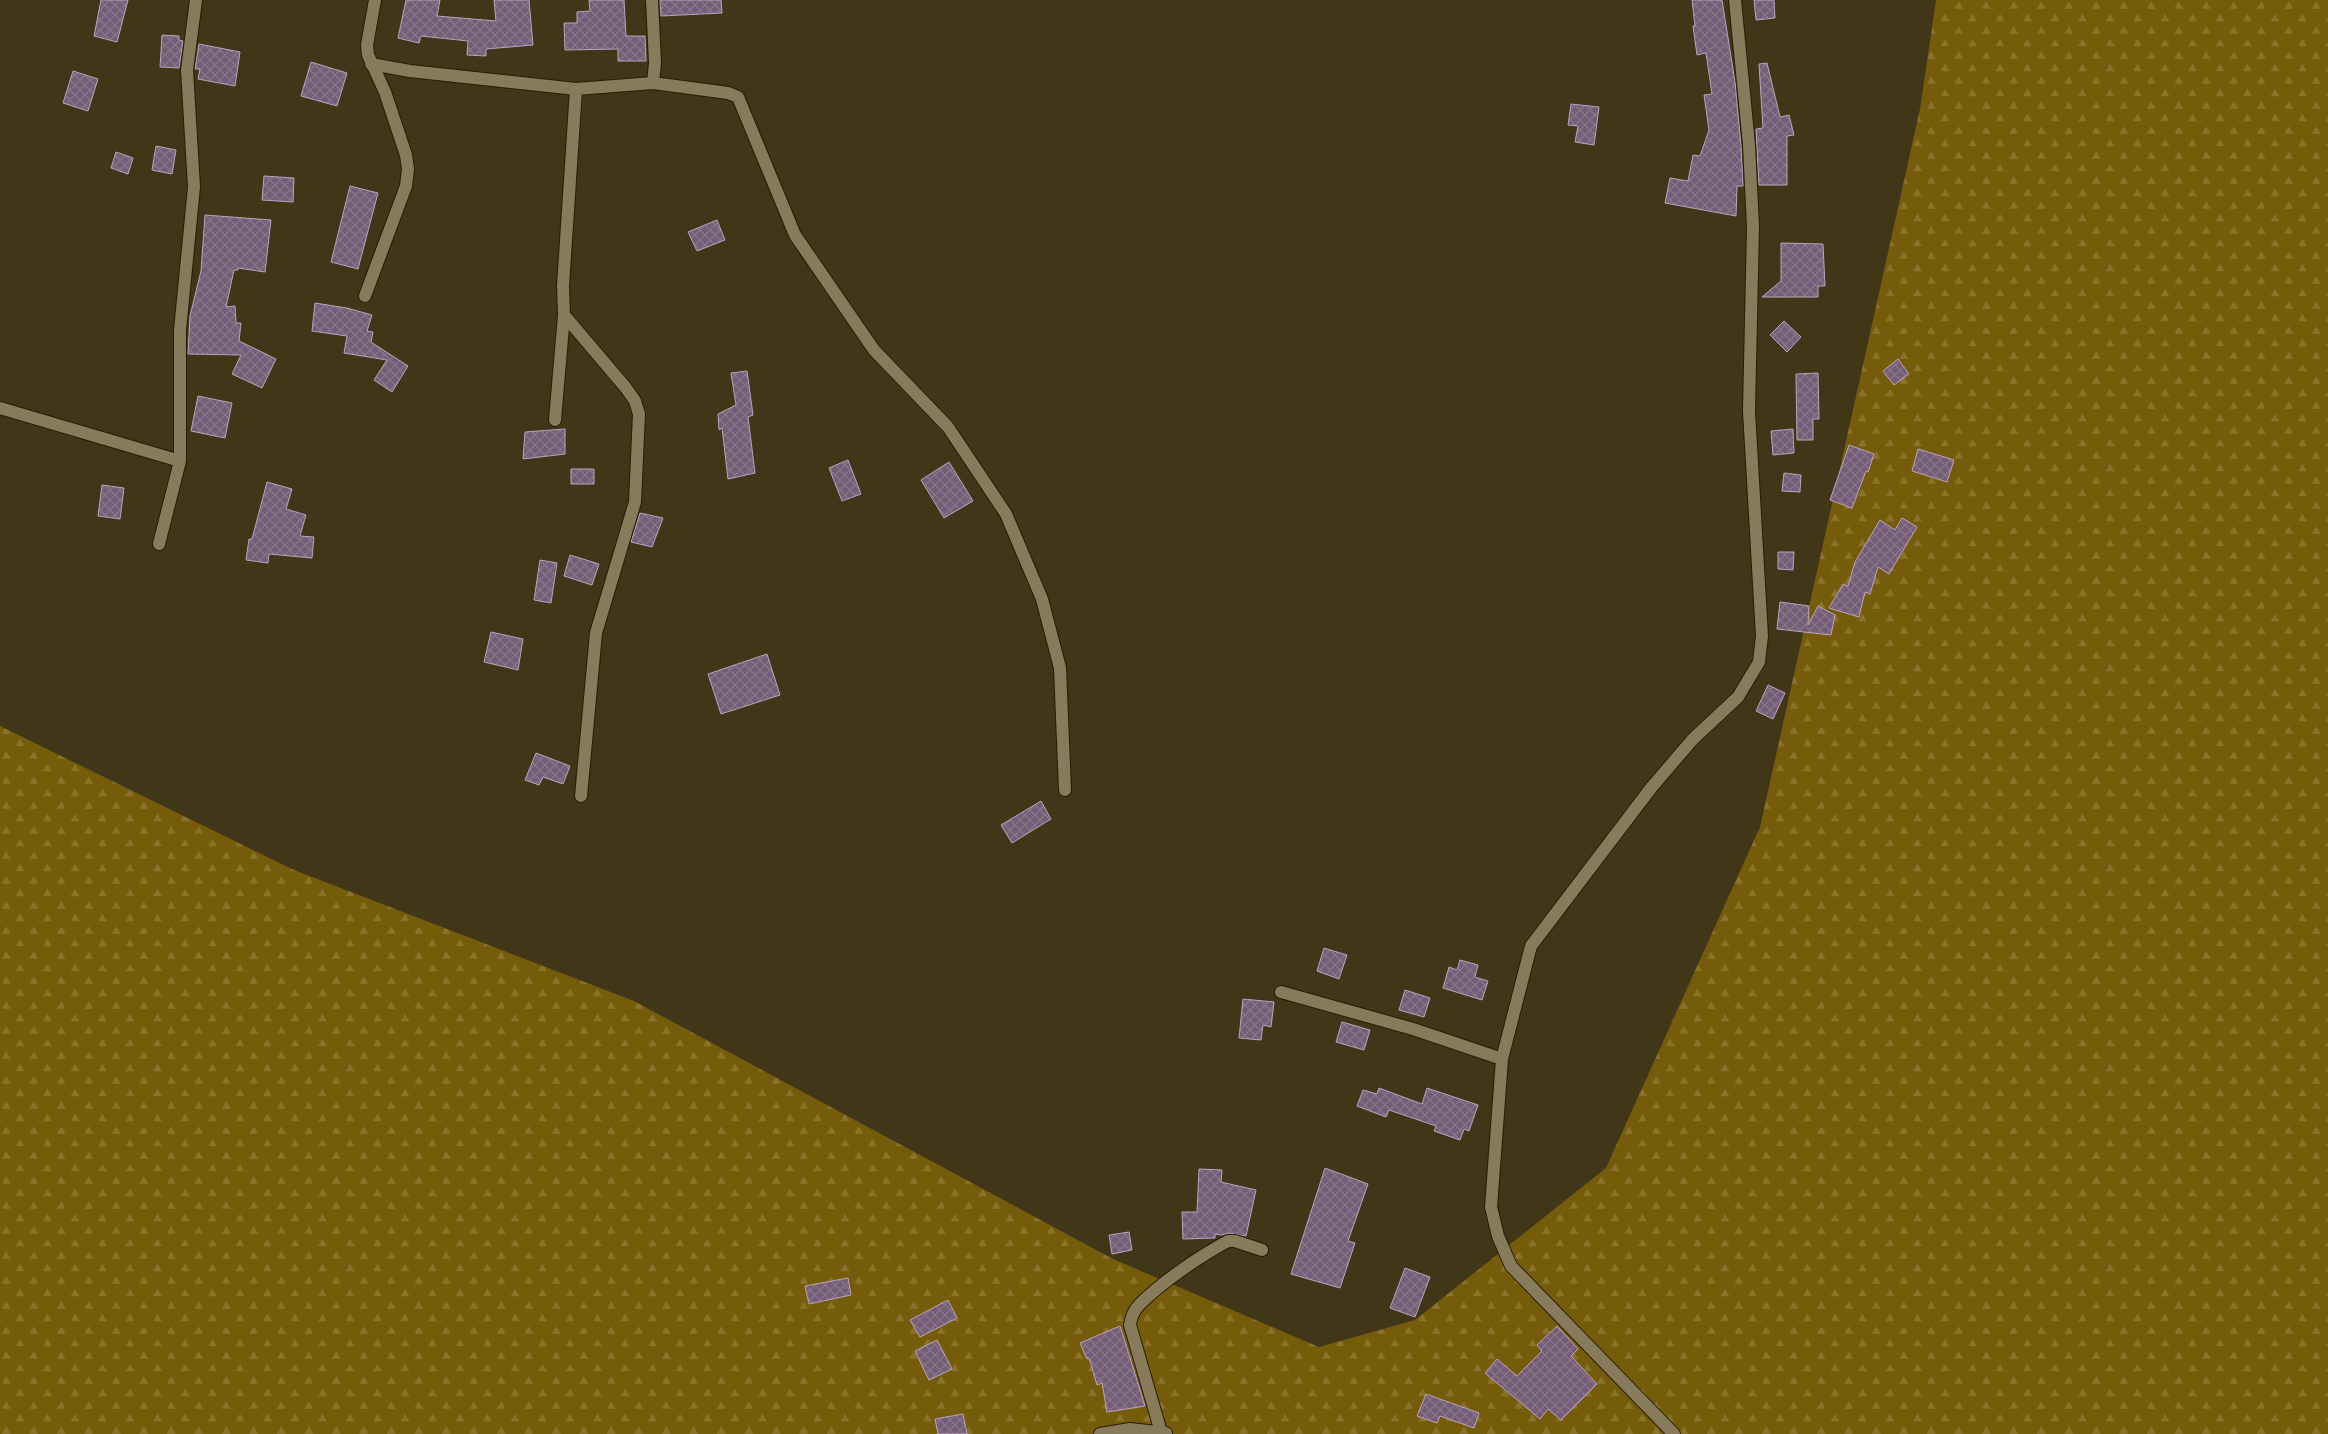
<svg xmlns="http://www.w3.org/2000/svg" width="2328" height="1434" viewBox="0 0 2328 1434" font-family="'DejaVu Sans',sans-serif">
  <style>
    .forest { fill: url(#forest-firs) }
    .building { fill: url(#building-cross-hatch); stroke: #bda3bf }
    .lines { fill: none; stroke-linecap: round; stroke-linejoin: round }
    .minor-casing { stroke: #281d00; stroke-width: 14 }
    .minor { stroke: #887b5b; stroke-width: 12 }
  </style>
  <defs>
    <pattern id="forest-firs" width="22" height="20" patternUnits="userSpaceOnUse" patternTransform="scale(1.25)"><rect width="22" height="20" fill="#755c0a"/><path d="M5 1l3.5 6h-7zM16 11l3.5 6h-7z" fill="#8a742d"/></pattern>
    <pattern id="building-cross-hatch" width="8" height="8" patternUnits="userSpaceOnUse" patternTransform="scale(1.25)"><rect width="8" height="8" fill="#745d76"/><path d="M0 0l8 8M0 8l8-8" fill="none" stroke="#897589"/></pattern>
  </defs>
  <rect width="100%" height="100%" fill="#413618"/>
  <path class="forest" d="M1936,0H2328V1434H0V726L294,870L634,1001L1113,1259L1319,1347L1415,1320L1606,1168L1760,827L1920,109Z"/>
  <path class="building" d="M101,0H128L117,42L94,36Z
    M406,0H440L437,16L496,21L494,0H529L533,45L486,49V56L467,55L468,41L421,36L419,43L398,38Z
    M589,0H624L626,36H645L646,61H618V49L565,50L564,23H577V12L590,11Z
    M660,0H721L722,13L661,16Z
    M1692,0H1722L1735,82L1741,146L1743,186H1737L1736,216L1665,203L1670,178L1688,181L1693,155L1700,156L1709,130L1704,95L1712,94L1706,53L1697,55L1693,26H1695Z
    M1754,0H1774L1775,18L1756,20Z
    M162,35L179,36V40L183,41L179,68L160,67Z
    M199,44L240,52L235,86L198,79L200,69H195Z
    M311,62L347,73L337,106L301,96Z
    M1767,63L1780,117L1789,115L1794,135L1787,136V185H1759L1756,129L1763,128L1759,64Z
    M73,71L98,79L88,111L63,103Z
    M1571,104L1599,107L1594,145L1575,142L1578,126L1568,125Z
    M156,146L176,150L172,174L152,170Z
    M116,152L133,158L128,174L111,168Z
    M264,176L294,178L293,202L262,200Z
    M350,186L378,193L358,269L331,262Z
    M205,215L271,220L265,272L238,268V270H234L226,307L235,306L236,323H241L239,341L276,359L262,388L232,374L241,355L188,354L190,316L201,271Z
    M717,220L725,240L697,251L688,232Z
    M1781,243L1823,244L1825,286H1818V297H1762L1781,281Z
    M315,303L347,308L372,315L367,331L373,332L371,342L408,366L392,392L374,380L387,360L344,353L347,336L312,331Z
    M1784,321L1801,337L1787,352L1770,335Z
    M1898,359L1909,374L1894,385L1883,371Z
    M747,371L753,415L748,417L755,473L728,479L722,428L719,430L718,414L736,405L731,373Z
    M1818,373L1819,419H1813V440H1797L1796,374Z
    M198,396L232,403L225,438L191,431Z
    M565,429V454L523,459L525,432Z
    M1793,429L1794,453L1773,455L1771,431Z
    M1849,445L1874,454L1868,472L1866,471L1852,508L1830,500Z
    M1918,449L1954,460L1947,482L1912,471Z
    M848,460L861,494L842,501L829,468Z
    M949,462L973,501L944,518L921,480Z
    M571,469H594V484H571Z
    M1784,473L1801,475L1800,492L1782,491Z
    M267,482L292,489L286,509L306,515L300,536L314,537L312,558L269,554L268,563L246,560L249,539H252Z
    M102,485L124,488L120,519L98,516Z
    M640,513L663,518L652,547L631,542Z
    M1902,518L1917,527L1889,574L1878,567L1870,594L1865,592L1859,617L1829,608L1843,584L1848,586L1855,562L1880,520L1895,530Z
    M1778,552H1794L1793,570L1778,569Z
    M570,555L599,564L592,585L564,576Z
    M540,560L557,563L551,603L534,600Z
    M1780,602L1809,606L1808,625L1818,606L1835,615L1831,635L1777,629Z
    M491,632L523,639L518,670L484,662Z
    M767,654L780,695L721,714L708,674Z
    M1768,685L1785,693L1773,719L1756,711Z
    M536,753L570,766L563,784L543,777L539,785L525,780Z
    M1041,801L1051,819L1012,843L1001,825Z
    M1324,948L1347,955L1339,979L1317,971Z
    M1460,960L1478,965L1475,977L1488,981L1482,1000L1443,988L1449,967L1457,970Z
    M1405,990L1430,998L1424,1017L1399,1010Z
    M1243,999L1274,1002L1271,1027L1263,1025L1261,1040L1239,1038Z
    M1342,1022L1370,1030L1364,1050L1336,1042Z
    M1379,1088L1422,1104L1427,1088L1478,1105L1469,1131L1464,1129L1460,1140L1434,1131L1436,1126L1389,1110L1386,1117L1357,1106L1363,1090L1377,1094Z
    M1325,1168L1368,1184L1348,1241L1355,1243L1340,1288L1291,1274Z
    M1199,1169L1222,1170L1221,1182L1256,1190L1246,1236L1228,1233L1222,1235L1215,1234V1238L1183,1239L1182,1212H1197Z
    M1129,1232L1132,1250L1112,1254L1109,1235Z
    M1405,1268L1430,1277L1415,1317L1390,1308Z
    M848,1278L851,1295L809,1304L805,1286Z
    M948,1300L957,1318L920,1337L910,1320Z
    M1120,1326L1145,1406L1107,1412L1102,1383L1097,1385L1089,1358L1087,1359L1080,1343Z
    M1557,1326L1578,1349L1571,1356L1597,1384L1561,1420L1548,1409L1540,1419L1485,1373L1497,1359L1517,1376L1542,1351L1537,1345Z
    M937,1340L952,1369L929,1380L915,1351Z
    M1426,1394L1479,1413L1474,1428L1440,1416L1437,1423L1417,1416Z
    M963,1414L967,1434H938L935,1419Z"/>
  <g class="lines">
    <defs>
      <path id="minor" d="M652,0L655,63L653,83
        M371,64L410,71L576,89L653,83L728,93L738,97L795,235L874,350L948,427L1006,514L1042,599L1060,668L1065,790
        M576,89L563,286L564,315L626,388L635,401L639,414L635,502L596,633L581,796
        M365,296L406,186L408,169L406,155L385,92L368,55L367,45L375,0
        M0,408L180,461
        M555,420L564,315
        M159,544L180,461V330L194,187L187,70L196,0
        M1281,992L1413,1029L1502,1059
        M1161,1432L1130,1325C1131,1317 1134,1310 1140,1304C1162,1282 1200,1256 1228,1241H1235L1262,1250
        M1100,1434L1130,1429L1166,1433
        M1674,1434L1511,1266L1498,1236L1491,1207L1502,1059L1531,946L1651,788L1693,739L1738,697L1759,662L1762,636L1749,411L1753,227L1749,145L1735,0"/>
    </defs>
    <use href="#minor" class="minor-casing"/>
    <use href="#minor" class="minor"/>
  </g>
</svg>
